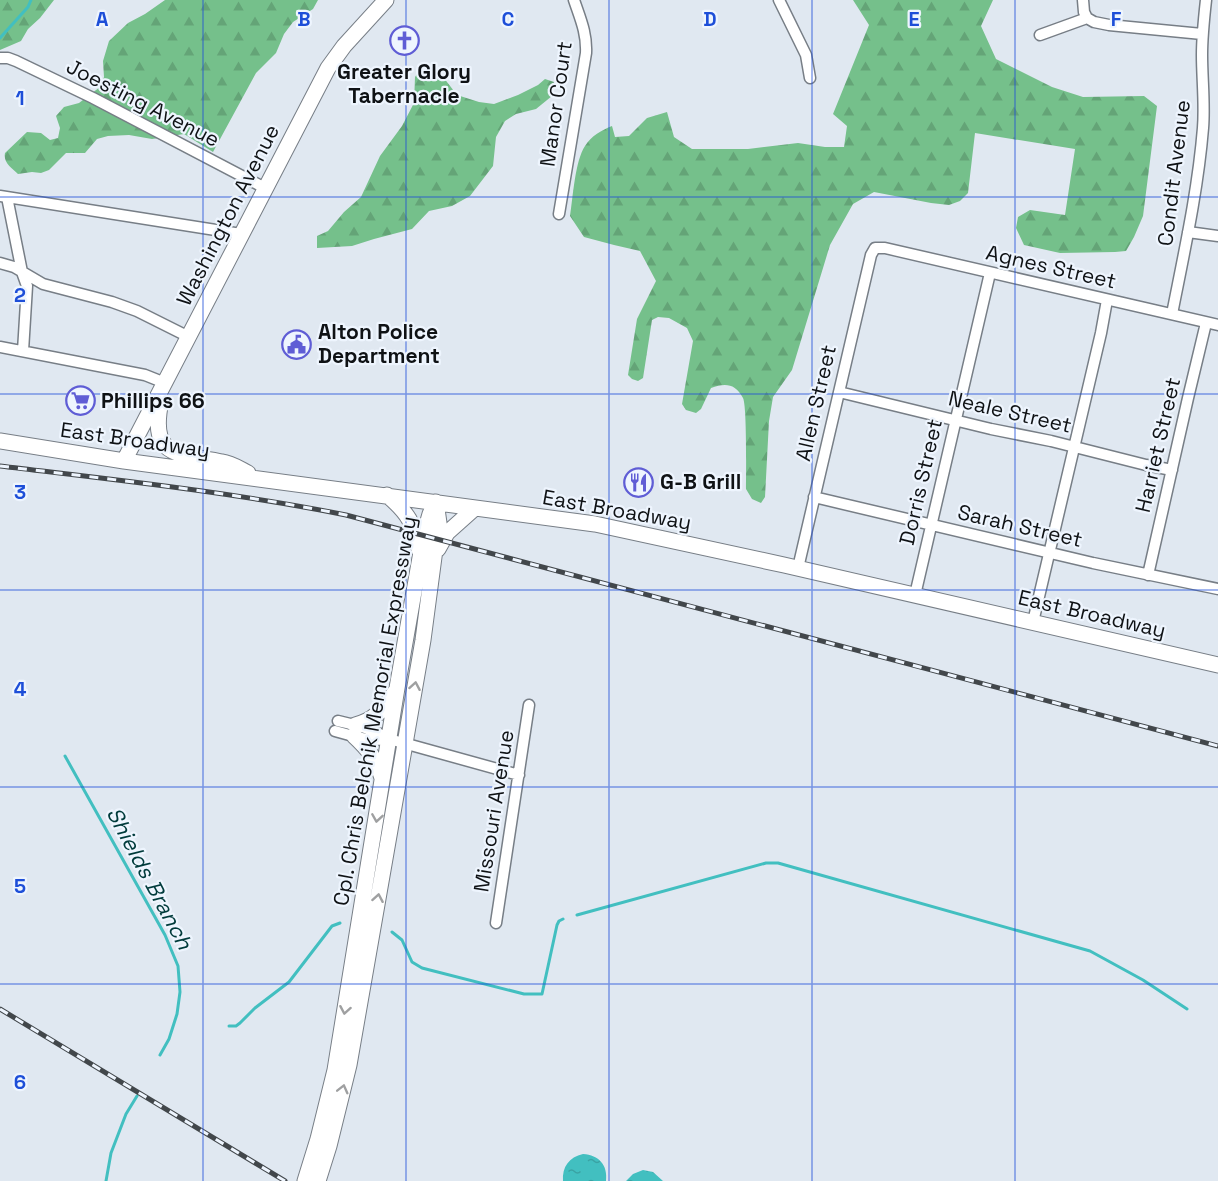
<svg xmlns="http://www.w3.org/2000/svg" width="1218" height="1181" viewBox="0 0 1218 1181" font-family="'Space Grotesk',sans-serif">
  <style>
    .forest { fill: url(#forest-firs) }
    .water { fill: url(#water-ripples) }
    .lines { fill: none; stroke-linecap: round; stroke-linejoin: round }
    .stream { stroke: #42bfc0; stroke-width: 3 }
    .street-casing { stroke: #777e86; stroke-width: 13 }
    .secondary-casing { stroke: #777e86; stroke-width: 17 }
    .street { stroke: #fff; stroke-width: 10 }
    .secondary { stroke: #fff; stroke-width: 15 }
    .rail-casing { stroke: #42474b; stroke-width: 5 }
    .rail { stroke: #eef5fe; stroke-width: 3; stroke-dasharray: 9; stroke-linecap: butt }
    .oneway { stroke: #9fa0a1 }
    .grid { fill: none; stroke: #1d4ed8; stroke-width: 1.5; stroke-opacity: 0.55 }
    .labels { text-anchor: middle; stroke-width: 4.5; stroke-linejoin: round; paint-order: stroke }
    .poi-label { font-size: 21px; font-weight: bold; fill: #0f1215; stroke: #eef5fe; text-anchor: start }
    .street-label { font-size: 21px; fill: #0f1215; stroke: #eef5fe }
    .water-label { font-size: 22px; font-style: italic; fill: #003b3b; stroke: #eef5fe }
    .grid-label { font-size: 20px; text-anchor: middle; font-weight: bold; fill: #1d4ed8; stroke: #eef5fe; stroke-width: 4.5; stroke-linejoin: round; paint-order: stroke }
  </style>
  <defs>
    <pattern id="forest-firs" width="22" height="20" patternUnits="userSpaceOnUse" patternTransform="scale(1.5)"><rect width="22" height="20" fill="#75c08b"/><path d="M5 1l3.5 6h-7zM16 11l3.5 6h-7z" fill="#64a477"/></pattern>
    <pattern id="water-ripples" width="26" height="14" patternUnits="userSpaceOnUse" patternTransform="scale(1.5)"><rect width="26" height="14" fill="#42bfc0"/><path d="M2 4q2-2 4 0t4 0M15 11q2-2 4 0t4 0" fill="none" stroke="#39a3a4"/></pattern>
  </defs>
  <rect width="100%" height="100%" fill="#e0e8f1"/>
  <path class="forest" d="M0,0H54L40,18L28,29L21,41L0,50Z
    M165,0H318L313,9L293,22L284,34L276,53L256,73L213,152L184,134L152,139L129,135L108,136L97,139L85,153H66L49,170L41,173L32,172L18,174C12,168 3,163 5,153L27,132L41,133L50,140L58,138L60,128L56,116L64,107L79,103L100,87L104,77L103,61L109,41L128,23L145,14Z
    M853,0H993L981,26L996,59L1052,87L1083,97L1144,96L1157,106L1143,216L1134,237L1126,251L1115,252L1060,253L1024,245L1016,228L1018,217L1030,210L1065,215L1075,149L975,133L968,193L960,201L949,205L931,203L874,192L853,204L830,245L792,370L773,397L769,421L765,497L761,503L752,499L746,489C746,475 747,406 743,398C735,383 725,383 711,388L701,409L696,413L686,410L682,404L693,341L687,328L669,318L658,317L652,320L643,378L638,381L632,379L628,375L637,319L656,281L640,251L614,245L584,237L570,216C573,197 575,161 585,146C591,136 602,130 612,126L615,137L629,136L647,118L667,112L674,137L692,149H748L798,143L825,147H844L847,126L833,114L869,25Z
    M421,68L437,69L457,95L479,102L494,104L518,95L538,85L545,79L554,82L552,96L536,109L516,114L505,121L496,137L493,166L470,196L452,206L429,211L412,229L374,239L352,246L317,248V236L328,231L344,212L361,197L380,156L402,126L414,103L415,77Z"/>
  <path class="water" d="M583,1154C599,1155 608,1165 606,1181H563C562,1167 569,1157 583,1154Z
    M643,1170L653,1172L663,1181H626L633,1174Z"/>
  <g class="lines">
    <path class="stream" d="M0,38L28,7L31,0
      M65,756L165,935L178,966L180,992L177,1014L169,1039L160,1055
      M577,915L766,863H778L1090,951L1143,980L1187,1009
      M392,932L402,940L412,962L422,968L524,994H542L557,925L559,921L563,919
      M229,1026H236L240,1023L255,1008L289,982L332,926L340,923
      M106,1181L111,1153L126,1114L137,1096"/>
    <defs>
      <path id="street" d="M779,0L806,55L810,78
        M1083,0L1084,12L1087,18
        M1040,35L1087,18L1094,22L1109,25L1202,34
        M0,58H8L16,61L93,98L265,188
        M0,196L241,234
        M7,197L22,272L27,286L23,351
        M559,214L586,53C587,33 580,18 574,0
        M1188,232L1218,236
        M0,263L14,267L43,284L112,302L137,311L189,337
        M1172,314C1184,253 1198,190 1203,128C1205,104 1202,79 1202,55C1202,36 1204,18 1206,0
        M0,347L145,375L165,383
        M839,392L991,429L1051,441L1146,465L1172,470
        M814,497L1093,563L1218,589
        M798,568L871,255L875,248H885L1218,325
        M1148,575L1188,398L1206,323
        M915,595L990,273
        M1033,622L1101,333L1107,300
        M338,721C356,725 373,729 389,739L519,775
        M335,731C353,736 370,742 389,739
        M496,923L529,705"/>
      <path id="secondary" d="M161,401C149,459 178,453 222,462C231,463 240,469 248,473
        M0,441L124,461L595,524L784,565L1218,665
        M124,461L328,68L344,46L386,0
        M387,495C408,513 414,523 419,550
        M438,549L447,533L475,508
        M355,725C373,721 385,709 394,693
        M354,736C368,749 377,760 382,778
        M305,1181L318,1139L335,1070L397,688L424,535L430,514L436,502
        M318,1181L329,1146L349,1065L390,830L423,640L434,557L439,523L436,502"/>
    </defs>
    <use href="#street" class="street-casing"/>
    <use href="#secondary" class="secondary-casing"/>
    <use href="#street" class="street"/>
    <use href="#secondary" class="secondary"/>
    <defs>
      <path id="rail" d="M0,466C116,480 231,492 346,515L1218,746
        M0,1009L285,1181"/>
    </defs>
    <use href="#rail" class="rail-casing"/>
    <use href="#rail" class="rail"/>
  </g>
  <defs><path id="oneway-chevron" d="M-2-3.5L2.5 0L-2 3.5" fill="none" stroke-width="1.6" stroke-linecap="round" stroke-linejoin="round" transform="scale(1.5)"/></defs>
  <g class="oneway">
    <use href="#oneway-chevron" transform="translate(415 686) rotate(-80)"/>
    <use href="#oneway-chevron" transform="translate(377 818) rotate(99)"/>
    <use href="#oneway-chevron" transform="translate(378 898) rotate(-80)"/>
    <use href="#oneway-chevron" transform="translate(345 1010) rotate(100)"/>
    <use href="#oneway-chevron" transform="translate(343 1089) rotate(-76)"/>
  </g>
  <path class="grid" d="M203,0V1181M406,0V1181M609,0V1181M812,0V1181M1015,0V1181M0,197H1218M0,394H1218M0,590H1218M0,787H1218M0,984H1218"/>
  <defs>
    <symbol id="church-ring" viewBox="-11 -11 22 22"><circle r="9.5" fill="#eef5fe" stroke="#5f5dd5" stroke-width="1.5"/><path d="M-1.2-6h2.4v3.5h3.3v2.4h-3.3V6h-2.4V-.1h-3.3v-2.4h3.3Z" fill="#5f5dd5"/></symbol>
    <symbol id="civic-ring" viewBox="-11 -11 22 22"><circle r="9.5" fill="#eef5fe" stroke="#5f5dd5" stroke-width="1.5"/><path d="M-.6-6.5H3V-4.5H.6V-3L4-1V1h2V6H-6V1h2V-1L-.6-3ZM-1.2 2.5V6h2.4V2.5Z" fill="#5f5dd5"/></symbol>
    <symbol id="supermarket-ring" viewBox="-11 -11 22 22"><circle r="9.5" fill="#eef5fe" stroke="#5f5dd5" stroke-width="1.5"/><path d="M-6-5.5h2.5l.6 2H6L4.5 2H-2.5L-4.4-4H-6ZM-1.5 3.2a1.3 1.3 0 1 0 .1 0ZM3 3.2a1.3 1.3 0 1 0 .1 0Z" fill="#5f5dd5"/></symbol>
    <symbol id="restaurant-ring" viewBox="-11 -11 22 22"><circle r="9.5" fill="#eef5fe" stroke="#5f5dd5" stroke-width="1.5"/><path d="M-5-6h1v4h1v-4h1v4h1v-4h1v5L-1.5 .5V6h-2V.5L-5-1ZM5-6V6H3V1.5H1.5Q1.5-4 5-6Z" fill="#5f5dd5"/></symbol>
  </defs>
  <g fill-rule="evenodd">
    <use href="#church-ring" x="388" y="24" width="33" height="33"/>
    <use href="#civic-ring" x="280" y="328" width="33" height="33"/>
    <use href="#supermarket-ring" x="64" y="384" width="33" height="33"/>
    <use href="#restaurant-ring" x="622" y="466" width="33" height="33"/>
  </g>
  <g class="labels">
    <g class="poi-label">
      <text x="404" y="79" text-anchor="middle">Greater Glory<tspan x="404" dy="24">Tabernacle</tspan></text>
      <text x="318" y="339">Alton Police<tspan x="318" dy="24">Department</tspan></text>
      <text x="101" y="408">Phillips 66</text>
      <text x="660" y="489">G-B Grill</text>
    </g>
    <g class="street-label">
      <text transform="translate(143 103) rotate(27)" y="7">Joesting Avenue</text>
      <text transform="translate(556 104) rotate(-82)" y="7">Manor Court</text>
      <text transform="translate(1174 173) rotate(-83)" y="7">Condit Avenue</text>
      <text transform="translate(228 215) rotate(-63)" y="7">Washington Avenue</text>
      <text transform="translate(1051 267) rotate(13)" y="7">Agnes Street</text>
      <text transform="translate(816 403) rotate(-77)" y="7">Allen Street</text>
      <text transform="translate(1010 412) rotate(13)" y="7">Neale Street</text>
      <text transform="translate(135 440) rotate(8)" y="7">East Broadway</text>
      <text transform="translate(1158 445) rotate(-77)" y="7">Harriet Street</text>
      <text transform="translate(921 482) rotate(-77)" y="7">Dorris Street</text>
      <text transform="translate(617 510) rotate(10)" y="7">East Broadway</text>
      <text transform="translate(1020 526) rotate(13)" y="7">Sarah Street</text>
      <text transform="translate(1092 614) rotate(13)" y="7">East Broadway</text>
      <text transform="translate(375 711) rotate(-80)" y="7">Cpl. Chris Belchik Memorial Expressway</text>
      <text transform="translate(494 811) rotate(-81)" y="7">Missouri Avenue</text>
    </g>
    <g class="water-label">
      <text transform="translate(150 878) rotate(62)" y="8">Shields Branch</text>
    </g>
  </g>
  <g class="grid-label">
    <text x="102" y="26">A</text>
    <text x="304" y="26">B</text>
    <text x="508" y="26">C</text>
    <text x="710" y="26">D</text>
    <text x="914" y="26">E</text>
    <text x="1116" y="26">F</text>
    <text x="20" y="105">1</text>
    <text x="20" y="302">2</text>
    <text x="20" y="499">3</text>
    <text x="20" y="696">4</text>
    <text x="20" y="893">5</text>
    <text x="20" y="1089">6</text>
  </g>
</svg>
